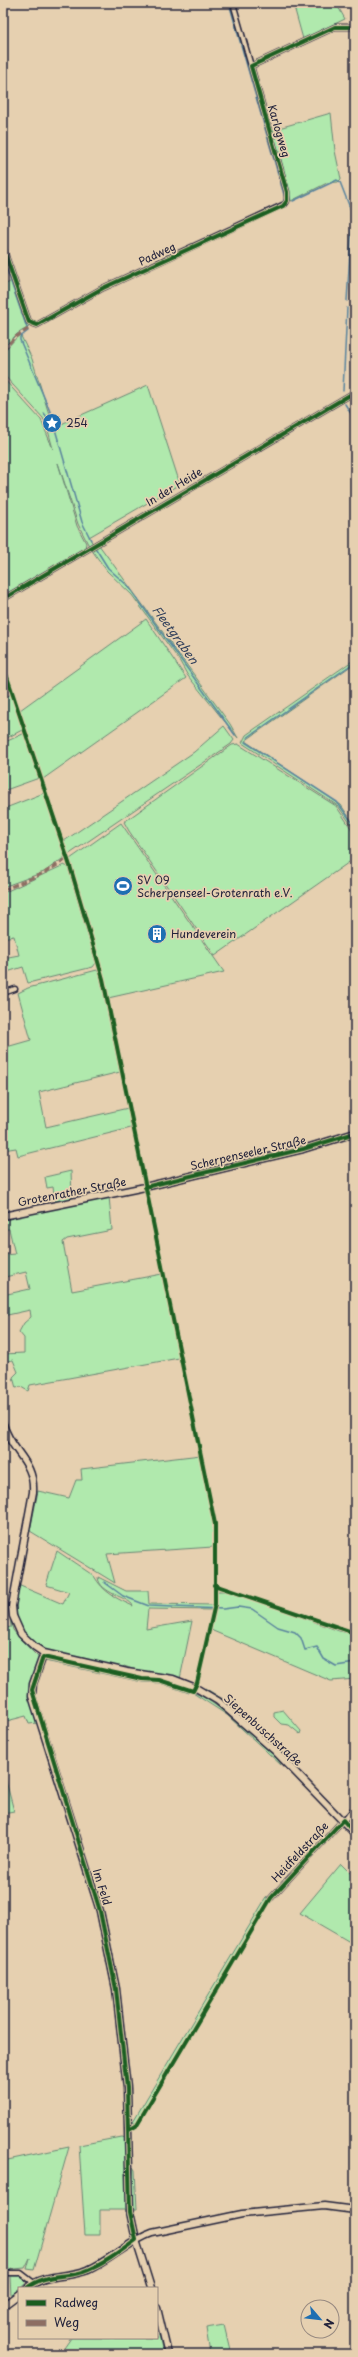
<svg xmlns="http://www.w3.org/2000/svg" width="358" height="2357" viewBox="0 0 358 2357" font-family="'Playpen Sans',sans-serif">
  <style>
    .green { fill: #b0e9ad; stroke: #698674 }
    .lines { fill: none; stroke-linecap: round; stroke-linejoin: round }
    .stream { stroke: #59839d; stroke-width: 1.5 }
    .street-casing { stroke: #22223b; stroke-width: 7 }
    .secondary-casing { stroke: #22223b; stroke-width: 9 }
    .street { stroke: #e6d0b0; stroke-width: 4 }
    .secondary { stroke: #e6d0b0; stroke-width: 6 }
    .quiet { stroke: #8d6e63; stroke-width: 3; stroke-dasharray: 6 3; stroke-linecap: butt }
    .cycleway-casing { stroke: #e6d0b0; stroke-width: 6 }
    .cycleway { stroke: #1b5e20; stroke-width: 4 }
    .labels { text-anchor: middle; stroke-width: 3.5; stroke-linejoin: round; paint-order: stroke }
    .street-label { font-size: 11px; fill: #22223b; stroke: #e6d0b0 }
    .poi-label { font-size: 11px; fill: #22223b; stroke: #e6d0b0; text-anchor: start }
    .water-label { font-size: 12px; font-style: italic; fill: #34425c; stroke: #e6d0b0 }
  </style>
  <rect width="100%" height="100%" fill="#e6d0b0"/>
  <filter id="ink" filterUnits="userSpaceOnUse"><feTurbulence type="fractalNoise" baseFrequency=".025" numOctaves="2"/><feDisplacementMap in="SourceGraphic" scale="8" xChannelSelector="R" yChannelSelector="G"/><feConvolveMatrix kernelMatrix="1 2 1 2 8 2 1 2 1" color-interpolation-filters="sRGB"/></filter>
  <g filter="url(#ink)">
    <path class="green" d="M293,3H336L345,19L303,39Z
      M331,113L335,151L341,179L338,182L327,183L291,201L272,130Z
      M13,280L32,325L17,334L3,348V286Z
      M20,334L32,359L52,424L47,427L43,418L3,374V352Z
      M3,378L41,420L53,449L48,430L148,385L180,484L89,537L93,544L89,546L78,524L58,463L77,526L86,543L85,548L3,597Z
      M99,545L230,724L238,738L188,676L179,660L132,595L107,571L91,549Z
      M146,619L186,678L43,779L20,710Z
      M355,659V663L245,741L341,805L355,826V830L338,806L242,743L246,735Z
      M11,694L24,729L3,740V699Z
      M224,726L234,740L231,744L68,855L64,841L194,752Z
      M25,733L39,778L3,791V743Z
      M238,744L336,806L355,834V858L215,956L129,831L124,822L232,745Z
      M44,793L65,857L44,872L3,887V809Z
      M121,823L224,972L108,998L70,859Z
      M64,865L68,867L96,963L93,967L28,983L23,967L7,972L3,958L19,955L14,936L3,938V893Z
      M97,970L100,975L120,1072L39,1092L46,1127L128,1108L131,1128L18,1156L16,1148L3,1150V1071H6L3,1048L31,1040L18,993L28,988Z
      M71,1171L72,1199L55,1202L53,1187L47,1188L45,1177Z
      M109,1196L112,1230L67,1239L63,1242L72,1291L162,1274L179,1358L30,1385L28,1391L21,1387L16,1388L13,1377L18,1372L13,1360L3,1362V1354L24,1353V1338L19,1332L24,1323L31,1317L30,1310L3,1316V1295L30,1289L26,1272L5,1277L3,1271V1255L15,1254L9,1229H5L3,1218Z
      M201,1455L213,1520V1547L107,1554L115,1583L30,1531L38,1491L69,1498L76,1480H82L81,1469Z
      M57,1551L94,1576C103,1592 117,1599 133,1606C130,1597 99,1594 98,1577L126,1591H148L149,1604L214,1605L213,1610L148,1609L146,1629L192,1621L180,1679L144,1673L124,1666L122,1668C71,1657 3,1657 18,1585L63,1604L69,1592L46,1585Z
      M217,1591H231L339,1631L355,1634V1679L331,1681L213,1631L211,1629Z
      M10,1618L13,1630L21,1640L40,1659L29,1693L38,1723L29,1724L26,1716L3,1722V1625L6,1628L11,1627Z
      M50,1657L165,1679L176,1683L149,1679L184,1687L188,1689L189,1693L160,1683L142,1682L45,1661L144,1678L47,1658Z
      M205,1688L232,1705L288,1757L285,1760L234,1710L205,1690Z
      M193,1693C205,1692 279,1755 281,1765L227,1715Z
      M283,1710L301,1731L300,1734L289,1725L281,1724L274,1717V1712Z
      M3,1770L14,1811L3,1813Z
      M341,1864L353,1876L351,1879L355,1883V1945L300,1913Z
      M267,1896V1901L137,2121L132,2123Z
      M122,2137L127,2138L128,2210H100V2235H85L79,2145Z
      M69,2147L34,2270L27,2269L30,2258L25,2268L3,2270V2161Z
      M133,2167L135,2170L137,2209H132Z
      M10,2276H19L27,2281L11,2296Z
      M224,2325L231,2354H210L206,2328Z
      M159,2334L163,2354H60L71,2338H157Z"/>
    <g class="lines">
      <path class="stream" d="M229,3L285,198L282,204
        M293,201L337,180L340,182L352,213V221L347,301
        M3,259L28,331L20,337V340L49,409L53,419L51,423
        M343,391L347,308
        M345,404L355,420
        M44,413L51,423
        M55,429L82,522L91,540
        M96,549L108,568L128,586L235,735
        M247,738L355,662
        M245,742L337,802L355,826
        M104,1582L123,1596L149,1606L223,1609L238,1607L252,1609L278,1627L295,1632L301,1638L305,1650L317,1647L324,1659L336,1666L355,1663"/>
      <defs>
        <path id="street" d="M251,66L335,27H355
          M3,248L26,314L29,322L37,325L103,288L285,204L287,201V192L233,3
          M3,599L355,392
          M3,993L15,989
          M344,1821L355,1807
          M271,1898L343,1820
          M3,2273H21L34,2283"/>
        <path id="secondary" d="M3,1216L145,1187L303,1149L355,1133
          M3,1424C11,1452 35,1461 33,1492L12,1606L13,1616L21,1634L35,1647L44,1653L127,1672L173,1679L196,1688L218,1701L274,1750L355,1834
          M44,1653L33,1684L32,1696L100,1911L116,1989L127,2088L130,2212L136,2240L151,2288
          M27,2288C46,2273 68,2278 88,2270C111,2260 129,2241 152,2233L242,2214L324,2206L355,2210
          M3,2306L19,2294
          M157,2308L168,2354"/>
      </defs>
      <use href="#street" class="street-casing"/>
      <use href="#secondary" class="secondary-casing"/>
      <use href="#street" class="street"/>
      <use href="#secondary" class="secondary"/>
      <path class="quiet" d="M3,350L14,338L34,325
        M3,890L44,873L67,859L66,856"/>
      <defs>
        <path id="cycleway" d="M3,248L26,314L29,322L37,325L103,288L283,206L287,201V192L251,66L335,27H355
          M3,599L355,392
          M3,665L70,866L103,979L215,1524V1604L197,1683L193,1691L159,1680L142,1679L43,1657L32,1690L100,1911L116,1989L127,2088L130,2212L136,2240C120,2252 101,2266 83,2272C63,2278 44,2274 27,2288
          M145,1187L303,1149L355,1133
          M214,1585L355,1633
          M129,2130L136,2126L271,1898L343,1820L355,1834"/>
      </defs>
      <use href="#cycleway" class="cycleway-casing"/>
      <use href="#cycleway" class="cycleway"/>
    </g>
  </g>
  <defs>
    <symbol id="sight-disc" viewBox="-11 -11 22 22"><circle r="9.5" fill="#1f6fb2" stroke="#e6d0b0"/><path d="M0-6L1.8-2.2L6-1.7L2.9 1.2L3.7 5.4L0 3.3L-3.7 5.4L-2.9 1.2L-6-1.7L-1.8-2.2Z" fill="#fff"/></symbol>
    <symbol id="stadium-disc" viewBox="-11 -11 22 22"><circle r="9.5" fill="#1f6fb2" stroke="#e6d0b0"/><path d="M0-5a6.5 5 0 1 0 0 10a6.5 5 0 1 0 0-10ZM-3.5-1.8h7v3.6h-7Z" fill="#fff"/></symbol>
    <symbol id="building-disc" viewBox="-11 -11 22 22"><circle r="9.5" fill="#1f6fb2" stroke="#e6d0b0"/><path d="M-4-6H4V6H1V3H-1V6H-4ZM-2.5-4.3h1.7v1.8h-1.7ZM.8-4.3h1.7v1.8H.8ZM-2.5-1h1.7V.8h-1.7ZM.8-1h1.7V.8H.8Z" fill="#fff"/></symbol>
  </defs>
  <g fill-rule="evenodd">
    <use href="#sight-disc" x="41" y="412" width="22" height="22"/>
    <use href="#stadium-disc" x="112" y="875" width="22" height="22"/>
    <use href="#building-disc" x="146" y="923" width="22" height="22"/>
  </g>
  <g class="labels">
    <g class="street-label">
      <text transform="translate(279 131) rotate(74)" y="4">Karlogweg</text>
      <text transform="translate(157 254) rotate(-25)" y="4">Padweg</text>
      <text transform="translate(174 487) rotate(-31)" y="4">In der Heide</text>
      <text transform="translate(248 1153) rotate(-13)" y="4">Scherpenseeler Straße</text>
      <text transform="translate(72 1192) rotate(-11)" y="4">Grotenrather Straße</text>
      <text transform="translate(263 1730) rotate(42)" y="4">Siepenbuschstraße</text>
      <text transform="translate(300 1852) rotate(-47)" y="4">Heidfeldstraße</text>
      <text transform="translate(102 1887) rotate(73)" y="4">Im Feld</text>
    </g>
    <g class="poi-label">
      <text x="66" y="427">254</text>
      <text x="137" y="884">SV 09<tspan x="137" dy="13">Scherpenseel-Grotenrath e.V.</tspan></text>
      <text x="171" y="938">Hundeverein</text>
    </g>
    <g class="water-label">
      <text transform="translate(175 635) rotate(54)" y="4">Fleetgraben</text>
    </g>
  </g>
  <rect width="358" height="2357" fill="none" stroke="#e6d0b0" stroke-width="16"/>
  <rect x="8" y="8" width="342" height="2341" fill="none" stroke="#22223b" stroke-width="1.5" filter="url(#ink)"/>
  <rect x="18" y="2287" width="140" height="52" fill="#e6d0b0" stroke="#988a81"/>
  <rect x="26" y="2300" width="20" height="6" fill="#1b5e20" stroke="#988a81"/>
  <text x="54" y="2307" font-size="12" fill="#22223b">Radweg</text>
  <rect x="26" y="2320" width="20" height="6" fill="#8d6e63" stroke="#988a81"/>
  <text x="54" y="2327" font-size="12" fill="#22223b">Weg</text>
  <g transform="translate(320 2319) rotate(118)"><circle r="19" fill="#e6d0b0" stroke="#988a81"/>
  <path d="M0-3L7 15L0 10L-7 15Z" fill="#1f6fb2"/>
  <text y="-6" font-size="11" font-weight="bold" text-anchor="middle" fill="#22223b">N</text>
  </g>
</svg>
